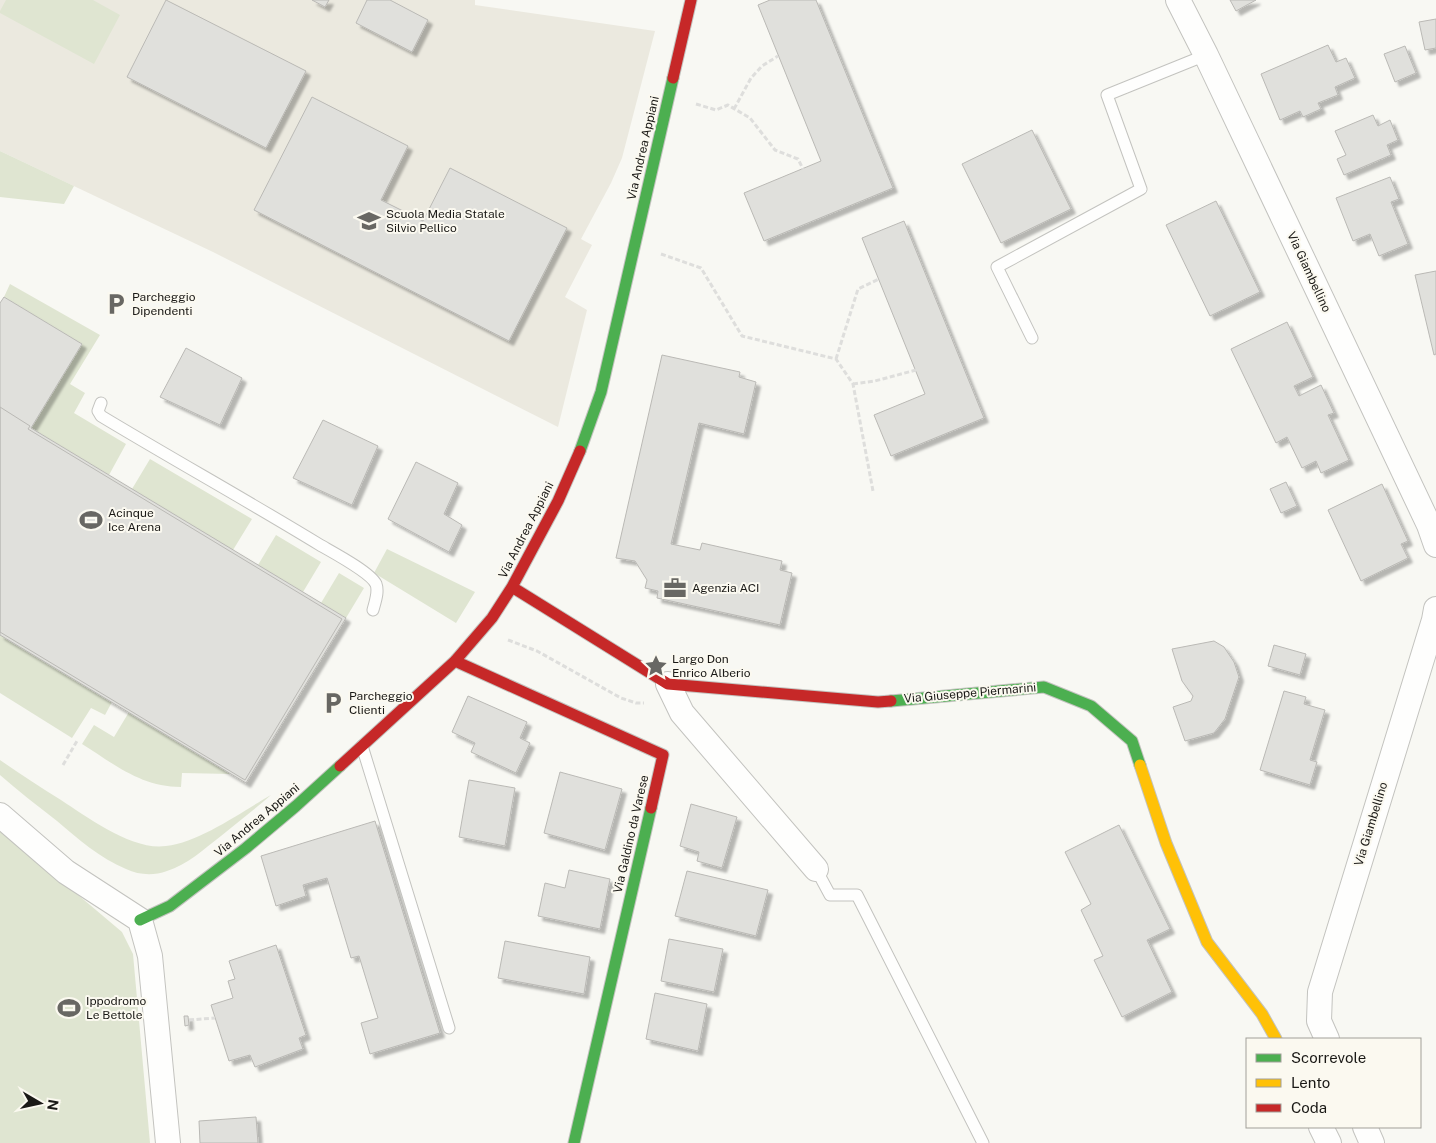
<svg xmlns="http://www.w3.org/2000/svg" width="1436" height="1143" viewBox="0 0 1436 1143" font-family="'Public Sans',sans-serif">
  <style>
    .built { fill: #ebe9df }
    .green { fill: #dfe5d1 }
    .building { fill: #e0e0dc; stroke: #bab9b5; filter: url(#shadow) }
    .lines { fill: none; stroke-linecap: round; stroke-linejoin: round }
    .lane-casing { stroke: #c3c3bf; stroke-width: 13 }
    .street-casing { stroke: #c3c3bf; stroke-width: 26 }
    .fast-casing { stroke: #c3c3bf; stroke-width: 13 }
    .slow-casing { stroke: #c3c3bf; stroke-width: 13 }
    .jam-casing { stroke: #c3c3bf; stroke-width: 13 }
    .path { stroke: #dededc; stroke-width: 3; stroke-dasharray: 5 2.5; stroke-linecap: butt }
    .lane { stroke: #fefefd; stroke-width: 11 }
    .street { stroke: #fefefd; stroke-width: 24 }
    .fast { stroke: #4caf50; stroke-width: 11 }
    .slow { stroke: #ffc107; stroke-width: 11 }
    .jam { stroke: #c62828; stroke-width: 11 }
    .labels { text-anchor: middle; stroke-width: 4; stroke-linejoin: round; paint-order: stroke }
    .street-label { font-size: 12px; fill: #1a1916; stroke: #fbf9f0 }
    .poi-label { font-size: 12px; fill: #1a1916; stroke: #fbf9f0; text-anchor: start }
  </style>
  <defs>
    <filter id="shadow"><feDropShadow dx="4.5" dy="4.5" stdDeviation="1" flood-color="#0004"/></filter>
  </defs>
  <rect width="100%" height="100%" fill="#f8f8f3"/>
  <path class="built" d="M0,0H475V5L655,31L622,158L611,183L581,239L592,245L565,297L587,310L558,427L213,252L0,151Z"/>
  <path class="green" d="M6,0H93L120,15L94,64L0,13V11Z
    M0,151L74,186L64,204L0,197Z
    M10,284L100,335L70,384L85,393L74,413L126,444L109,475L31,428L82,344L4,297Z
    M150,459L252,519L233,550L132,489Z
    M276,535L321,562L303,592L258,565Z
    M387,549L475,592L456,623L374,573Z
    M339,573L364,588L346,618L321,603Z
    M0,635L112,702L105,715L91,708L72,738L0,693Z
    M129,712L231,774L182,773L181,787C141,787 114,764 82,744L94,725L114,737Z
    M0,760C20,774 40,787 61,800C87,817 133,851 166,846C200,842 241,812 271,795C255,809 238,822 221,836C204,849 187,865 167,871C153,876 139,875 126,869C100,858 78,839 57,821C38,806 18,791 0,775Z
    M0,829L122,932L133,954L150,1143H0Z"/>
  <path class="building" d="M166,0L306,71L266,148L127,77Z
    M312,0H329L325,7Z
    M367,0H390L428,20L412,52L356,23Z
    M770,0H816L893,188L764,241L744,193L821,161L758,5Z
    M1230,0H1256L1236,11Z
    M1436,19V48L1425,50L1419,22Z
    M1328,45L1336,62L1346,58L1355,78L1335,87L1338,95L1318,103L1321,109L1303,117L1300,111L1280,120L1261,74Z
    M1405,46L1416,73L1395,82L1384,54Z
    M312,97L408,146L381,200L423,221L450,168L567,228L509,341L254,210Z
    M1373,115L1378,126L1390,120L1398,140L1387,145L1391,155L1344,175L1337,159L1346,155L1335,131Z
    M1032,130L1071,209L1001,243L962,164Z
    M1390,177L1399,199L1391,202L1408,244L1379,256L1370,234L1353,241L1336,198Z
    M1216,201L1260,292L1210,316L1166,225Z
    M904,221L984,418L891,456L874,415L925,394L862,238Z
    M1436,271V354L1434,355L1415,275Z
    M4,297L82,344L31,428L346,618L246,783L0,635V303Z
    M1287,322L1313,377L1294,386L1299,396L1321,385L1334,413L1328,415L1349,460L1321,473L1316,461L1302,468L1287,437L1276,443L1231,349Z
    M186,348L242,378L220,425L160,397Z
    M662,355L740,372L739,377L756,382L744,434L699,423L671,544L700,550L702,543L782,561L780,570L792,573L780,625L657,598L658,591L645,588L647,580L635,561L616,558Z
    M0,407L30,426L28,429L342,619L245,780L0,632Z
    M323,420L378,446L352,505L293,478Z
    M416,462L458,483L444,514L462,525L449,552L388,519Z
    M1286,482L1297,506L1281,513L1270,489Z
    M1382,484L1408,541L1401,544L1408,558L1361,581L1328,510Z
    M1214,641L1224,647L1234,662L1239,677L1225,719L1214,733L1185,741L1173,707L1191,701L1193,696L1182,681L1172,649Z
    M1274,645L1306,654L1300,675L1268,666Z
    M1284,691L1306,697L1304,704L1325,710L1310,760L1317,762L1310,785L1260,770Z
    M468,696L527,722L520,738L530,743L516,773L471,752L475,743L452,732Z
    M560,772L622,789L605,850L544,833Z
    M469,780L515,788L505,846L459,837Z
    M691,804L737,817L722,868L697,861L699,852L680,846Z
    M375,821L440,1033L370,1054L361,1023L378,1018L359,956L351,958L327,878L303,885L306,896L276,906L261,856Z
    M1119,825L1170,929L1147,940L1172,992L1122,1017L1094,960L1103,956L1081,910L1091,904L1065,852Z
    M569,870L610,879L600,929L538,916L545,883L565,888Z
    M687,871L768,890L756,936L675,916Z
    M669,939L723,949L714,992L661,981Z
    M505,941L590,957L584,994L498,978Z
    M276,945L306,1035L299,1038L303,1049L255,1067L250,1055L229,1061L211,1005L233,998L228,981L235,979L229,961Z
    M655,993L707,1004L698,1051L646,1039Z
    M184,1016H188L189,1025L185,1026Z
    M256,1117L258,1143H200L199,1121Z"/>
  <g class="lines">
    <defs>
      <path id="lane" d="M1032,338L997,267L1141,189L1107,95L1206,55
        M101,403L98,411L101,416C174,460 248,501 320,545C332,552 370,572 376,584C379,592 375,602 373,610
        M362,746L449,1028
        M816,869L830,895H857L983,1143"/>
      <path id="street" d="M1178,0L1206,55L1429,525L1436,545
        M668,684L682,713L816,869
        M0,815L66,872L140,920L150,956L168,1143
        M1327,1039L1319,1021L1320,992L1434,620L1436,609
        M1321,1127L1329,1143
        M1365,1127L1372,1143"/>
      <path id="fast" d="M580,451L601,392L673,78
        M891,701L1044,687L1091,706L1132,741L1140,765
        M140,920L170,906L246,848L296,806L340,766
        M574,1143L651,808"/>
      <path id="slow" d="M1140,765L1166,843L1207,942L1262,1014L1276,1039"/>
      <path id="jam" d="M673,78L691,0
        M512,587L668,684L878,702L891,701
        M455,661L663,755L651,808
        M340,766L455,661L492,618L512,587L558,501L580,451"/>
    </defs>
    <use href="#lane" class="lane-casing"/>
    <use href="#street" class="street-casing"/>
    <use href="#fast" class="fast-casing"/>
    <use href="#slow" class="slow-casing"/>
    <use href="#jam" class="jam-casing"/>
    <path class="path" d="M696,104L716,110L728,105L750,118L775,150L798,159L803,169
      M734,109L751,78L762,66L778,56
      M661,254L701,268L742,336L836,359L853,384L873,491
      M836,359L858,289L879,279
      M853,384L875,381L916,370
      M508,640L537,651L621,698L636,703H644
      M63,765L77,741
      M189,1020L215,1018"/>
    <use href="#lane" class="lane"/>
    <use href="#street" class="street"/>
    <use href="#fast" class="fast"/>
    <use href="#slow" class="slow"/>
    <use href="#jam" class="jam"/>
  </g>
  <defs>
    <symbol id="school-bare" viewBox="-9 -9 18 18"><path d="M0-5L7-2L0 1L-7-2ZM-4 1L0 2.5L4 1V4Q0 6-4 4Z" fill="#686763" stroke="#fbf9f0" stroke-width="2.5" paint-order="stroke"/></symbol>
    <symbol id="parking-bare" viewBox="-9 -9 18 18"><path d="M-3.5-5.5H1a3.5 3.5 0 0 1 0 7H-1V5.5H-3.5ZM-1-3.4V-.6H.8a1.4 1.4 0 0 0 0-2.8Z" fill="#686763" stroke="#fbf9f0" stroke-width="2.5" paint-order="stroke"/></symbol>
    <symbol id="stadium-bare" viewBox="-9 -9 18 18"><path d="M0-5a6.5 5 0 1 0 0 10a6.5 5 0 1 0 0-10ZM-3.5-1.8h7v3.6h-7Z" fill="#686763" stroke="#fbf9f0" stroke-width="2.5" paint-order="stroke"/></symbol>
    <symbol id="office-bare" viewBox="-9 -9 18 18"><path d="M-6-3h4V-5.5h4V-3h4V5H-6ZM-1-4.5V-3h2v-1.5ZM-6 0V1H6V0Z" fill="#686763" stroke="#fbf9f0" stroke-width="2.5" paint-order="stroke"/></symbol>
    <symbol id="sight-bare" viewBox="-9 -9 18 18"><path d="M0-6L1.8-2.2L6-1.7L2.9 1.2L3.7 5.4L0 3.3L-3.7 5.4L-2.9 1.2L-6-1.7L-1.8-2.2Z" fill="#686763" stroke="#fbf9f0" stroke-width="2.5" paint-order="stroke"/></symbol>
  </defs>
  <g fill-rule="evenodd">
    <use href="#school-bare" x="353" y="205" width="32" height="32"/>
    <use href="#parking-bare" x="100" y="288" width="32" height="32"/>
    <use href="#stadium-bare" x="75" y="504" width="32" height="32"/>
    <use href="#office-bare" x="659" y="572" width="32" height="32"/>
    <use href="#sight-bare" x="640" y="650" width="32" height="32"/>
    <use href="#parking-bare" x="317" y="687" width="32" height="32"/>
    <use href="#stadium-bare" x="53" y="992" width="32" height="32"/>
  </g>
  <g class="labels">
    <g class="street-label">
      <text transform="translate(643 148) rotate(-77)" y="4">Via Andrea Appiani</text>
      <text transform="translate(1309 272) rotate(65)" y="4">Via Giambellino</text>
      <text transform="translate(526 530) rotate(-63)" y="4">Via Andrea Appiani</text>
      <text transform="translate(970 693) rotate(-5)" y="4">Via Giuseppe Piermarini</text>
      <text transform="translate(257 820) rotate(-40)" y="4">Via Andrea Appiani</text>
      <text transform="translate(1371 824) rotate(-73)" y="4">Via Giambellino</text>
      <text transform="translate(631 834) rotate(-77)" y="4">Via Galdino da Varese</text>
    </g>
    <g class="poi-label">
      <text x="386" y="218">Scuola Media Statale<tspan x="386" dy="14">Silvio Pellico</tspan></text>
      <text x="132" y="301">Parcheggio<tspan x="132" dy="14">Dipendenti</tspan></text>
      <text x="108" y="517">Acinque<tspan x="108" dy="14">Ice Arena</tspan></text>
      <text x="692" y="592">Agenzia ACI</text>
      <text x="672" y="663">Largo Don<tspan x="672" dy="14">Enrico Alberio</tspan></text>
      <text x="349" y="700">Parcheggio<tspan x="349" dy="14">Clienti</tspan></text>
      <text x="86" y="1005">Ippodromo<tspan x="86" dy="14">Le Bettole</tspan></text>
    </g>
  </g>
  <rect x="1246" y="1038" width="175" height="90" fill="#fbf9f0" stroke="#a19f99"/>
  <rect x="1256" y="1054" width="25" height="8" fill="#4caf50" stroke="#a19f99"/>
  <text x="1291" y="1063" font-size="15" fill="#1a1916">Scorrevole</text>
  <rect x="1256" y="1079" width="25" height="8" fill="#ffc107" stroke="#a19f99"/>
  <text x="1291" y="1088" font-size="15" fill="#1a1916">Lento</text>
  <rect x="1256" y="1104" width="25" height="8" fill="#c62828" stroke="#a19f99"/>
  <text x="1291" y="1113" font-size="15" fill="#1a1916">Coda</text>
  <g transform="translate(40 1103) rotate(99)" stroke="#fbf9f0" stroke-width="4" paint-order="stroke">
  <path d="M0-4L9 19L0 12L-9 19Z" fill="#1a1916"/>
  <text y="-8" font-size="14" font-weight="bold" text-anchor="middle" fill="#1a1916">N</text>
  </g>
</svg>
